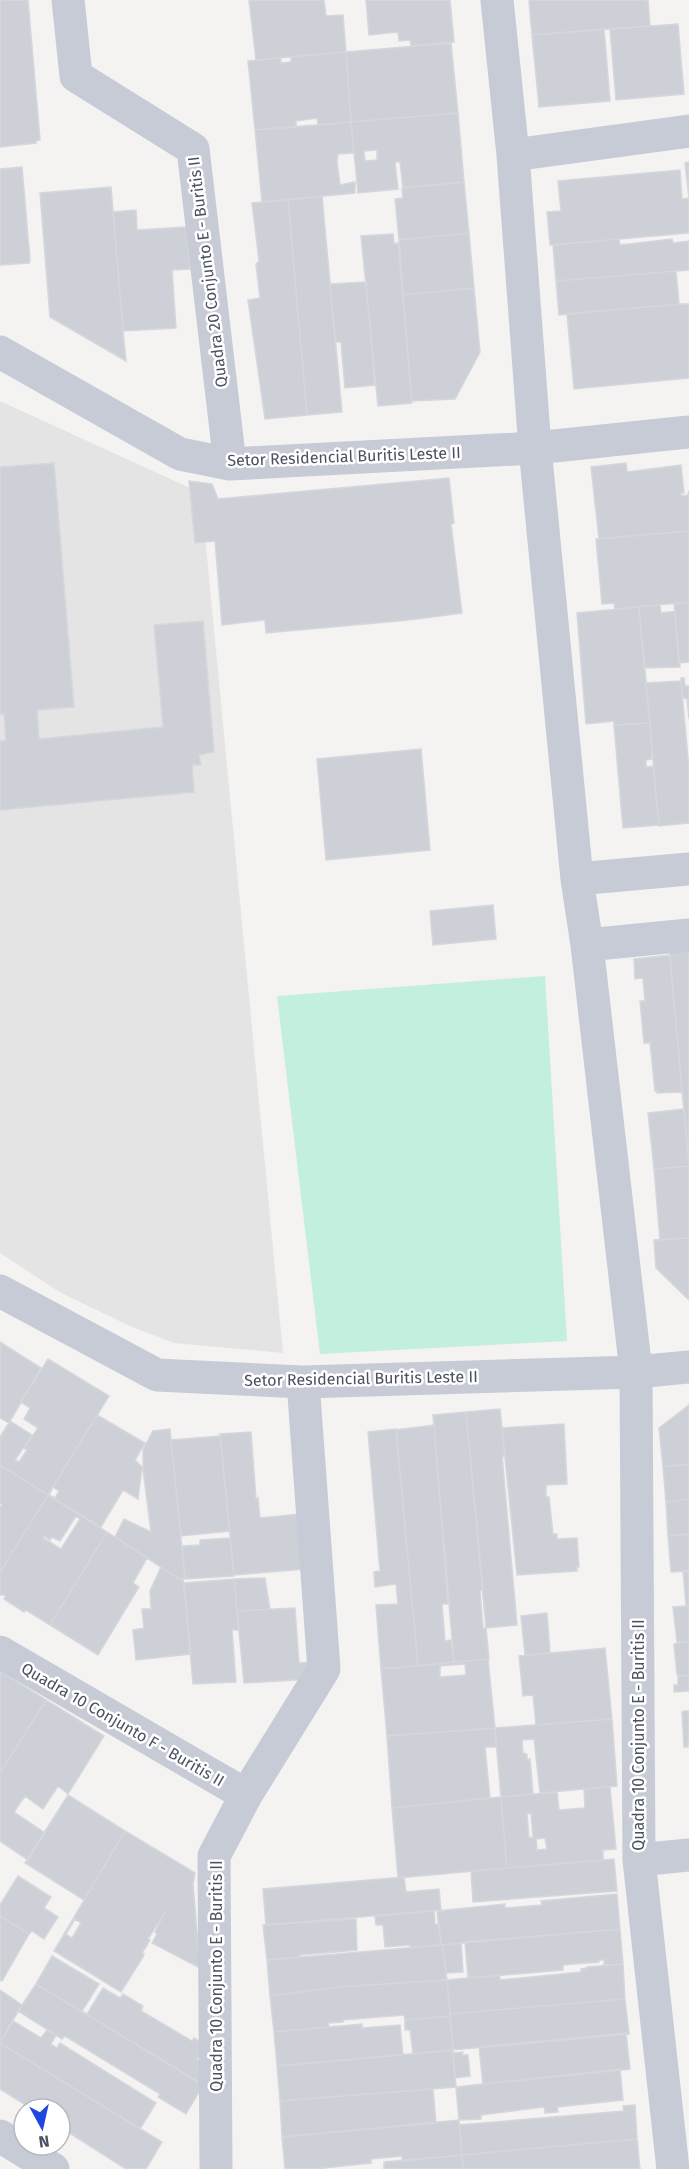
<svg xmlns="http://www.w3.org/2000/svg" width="689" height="2169" viewBox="0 0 689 2169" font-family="'Fira Sans',sans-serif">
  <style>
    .education { fill: #e5e4e4 }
    .green { fill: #c3efdf }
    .building { fill: #ced0d7; stroke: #d6d7dd; stroke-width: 1.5; fill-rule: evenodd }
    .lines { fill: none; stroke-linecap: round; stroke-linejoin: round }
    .street { stroke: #c6cbd6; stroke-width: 33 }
    .labels { text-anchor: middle; stroke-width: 5; stroke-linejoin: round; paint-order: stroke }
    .street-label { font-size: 16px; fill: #4a505f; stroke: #fff }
  </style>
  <rect width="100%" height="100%" fill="#f4f3f2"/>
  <path class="education" d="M0,401L201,493L283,1353L174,1343L132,1327L61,1293L0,1253Z"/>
  <path class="green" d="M545,976L567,1341L320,1354L277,996Z"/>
  <path class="building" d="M0,0H28L40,140L36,141V143L0,147Z
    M249,0H324L326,16L343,15L346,52L256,60Z
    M366,0H450L454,42L411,46L410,40L399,41L398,32L369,35Z
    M529,0H648L650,26L532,35Z
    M678,24L684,94L616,100L610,29Z
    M604,29L610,101L539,107L532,35Z
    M451,43L458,113L351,122L346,52Z
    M346,52L351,122L318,125L317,118L296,121V127L255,130L248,61L281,58V63L291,62V57Z
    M458,113L464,182L403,188L400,162H395L398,189L358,193L351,122ZM377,150V160L365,161L364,151Z
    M351,122L354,153L338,154L337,162L340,185L355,182V193L262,202L255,130Z
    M689,162V233L550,245L547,212L561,211L558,181L680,170L682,199L689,198L685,163Z
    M22,167L30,260L29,263L0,265V169Z
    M464,182L469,233L399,240L395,199L403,198L402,188Z
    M111,187L123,331L126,361L50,317L40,193Z
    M322,196L342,412L307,415L288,200Z
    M288,200L307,415L265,419L248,300L260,298L256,264L259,261L252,203Z
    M136,210L137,230L186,227L190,269L172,270L176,328L123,331L113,212Z
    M469,233L474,288L403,295L399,240Z
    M393,234L394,244L398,243L412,403L378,406L361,236Z
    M619,239L620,245L672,239L673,243L689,241V270L556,281L553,245Z
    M676,271L679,304L559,315L556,281Z
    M366,282L375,385L345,388L341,342H335L330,284Z
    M474,288L480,352L455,399L412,401L403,295Z
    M679,304H689V378L574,389L567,314Z
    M54,463L74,707L37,710L39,739L163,727L154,625L203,621L214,752L199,755L201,765H192L194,792L0,810V741H6L4,714H0V467Z
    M626,463L627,472L681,465L684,493H681L682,496L688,495L689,491V531L599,539L591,467Z
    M449,478L454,523L451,524L462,613L409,620L266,633L265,620L222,625L215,541L195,543L189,481L212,484L218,499Z
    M689,531V602L615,609L614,603L602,604L596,539Z
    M689,602V662L679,663L674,604Z
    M660,605L661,613L675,611L680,667L644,668L639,607Z
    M639,607L650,723L614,725V721L586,724L577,613Z
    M681,678H684L685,686H689V719L687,699L683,698Z
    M681,681L689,769V823L659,826L646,683Z
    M650,723L652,759L646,760V767L653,766L659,825L623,828L614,725Z
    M421,749L430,850L326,860L317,759Z
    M493,905L496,939L433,945L430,911Z
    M689,945V1166L669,950Z
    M670,955L682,1092L657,1093V1090L655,1091L650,1043H644L640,1001H645L643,978L635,979L634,959Z
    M684,1109L689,1166L654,1169L648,1113Z
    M689,1166V1238L660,1240L654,1169Z
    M689,1238V1300L656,1268L654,1240Z
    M0,1342L41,1368L9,1423L0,1418Z
    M48,1359L109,1396L48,1495L0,1465V1437L10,1421L32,1435L15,1460L19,1462L27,1450L24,1448L38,1428L24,1419L30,1408L21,1402Z
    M689,1405V1464L663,1467L659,1428Z
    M500,1409L505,1456L502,1455L517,1625L486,1628L466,1412Z
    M466,1412L483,1590L480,1591L483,1628H486L489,1659L454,1662L433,1415Z
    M97,1415L145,1443L135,1460L142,1467L138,1499L123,1490L101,1527L48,1495ZM53,1487L59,1491L55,1498L49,1495Z
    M564,1424L567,1484L546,1485V1496L549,1497L553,1534H557V1539L577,1538L579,1567H577V1571L517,1575L502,1428Z
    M434,1425L448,1604H442L445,1641L451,1640L454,1662L418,1666L396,1430Z
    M170,1429L185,1579H179L115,1537L124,1519L151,1532L143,1469V1450L153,1431Z
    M396,1429L418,1666L381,1669L376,1605L398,1604L396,1584L375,1587L374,1572L380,1571L368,1432Z
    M251,1432L256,1499L258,1498L260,1518L300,1514L305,1569L234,1575L220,1436V1434Z
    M220,1436L230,1531L181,1536L171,1440Z
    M689,1464V1499L666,1502L663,1467Z
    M0,1465L48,1495L0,1572V1508L2,1504L0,1503Z
    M48,1495L107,1532L50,1625L26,1610L24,1612L4,1599L6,1596L4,1595H0V1572ZM76,1516L80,1519L61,1549L43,1538L44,1536L50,1540L52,1537L60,1541Z
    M689,1499V1534L668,1536L666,1502Z
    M107,1532L147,1558L133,1583L139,1587L98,1655L50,1625Z
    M689,1534V1571L671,1572L668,1536Z
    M230,1538L234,1576L185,1579L182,1546L200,1545V1540Z
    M161,1567L179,1579H183L191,1654L136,1660L133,1630L144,1628L142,1609H151L150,1591Z
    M683,1571H688L689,1576V1606H686Z
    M265,1578L270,1609L237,1611L234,1579Z
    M234,1579L239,1630H232L236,1682L193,1684L184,1583Z
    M686,1606H689V1641L677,1642L673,1607Z
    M295,1608L299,1663L310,1662V1679L244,1683L237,1611Z
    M547,1613L550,1653L525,1655L521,1616Z
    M689,1641V1675L681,1676L677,1675L674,1644Z
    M605,1648L612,1719L536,1725L533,1695L523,1696L519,1656Z
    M488,1659L495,1728L387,1736L381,1669ZM465,1664L466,1675L440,1677V1666Z
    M0,1671L46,1700L0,1773Z
    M689,1675V1691L674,1692V1685H678V1676Z
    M46,1700L104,1736L68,1794L58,1786L43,1809L25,1796L14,1812L45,1833L28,1860L0,1841V1773Z
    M684,1711H689L688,1747H684L682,1712Z
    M612,1719L617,1786L540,1793L534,1739L522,1740L523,1753L527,1754V1760L530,1759L533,1794L501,1797L495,1728Z
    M495,1728L496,1747H485L490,1798L392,1808L387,1736Z
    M610,1787L616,1849L603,1850V1860L507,1868L501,1797L557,1792L559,1810L585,1808L584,1789ZM531,1813L533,1838L529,1837L527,1814ZM545,1838L547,1849L537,1850L536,1839Z
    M68,1795L125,1831L84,1900L25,1863Z
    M501,1797L507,1868L398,1878L392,1808Z
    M125,1831L195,1873L193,1884L200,1968L152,1943L157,1934L155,1932L165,1912L148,1939L150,1940L142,1953L144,1954L143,1957L121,1992L54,1951ZM75,1919L81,1923L72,1938L66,1934Z
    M614,1859L617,1891L473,1902L471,1871Z
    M18,1876L51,1897L44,1908L58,1917L44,1939L32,1931L29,1934L0,1916V1905Z
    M404,1877L406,1892L439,1889L441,1910L266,1925L263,1889Z
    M617,1894L620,1929L441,1945L437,1911L505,1904V1908L542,1905L541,1901Z
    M434,1911L435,1924H439L441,1945L410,1948V1945L385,1947L383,1925H376L375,1916Z
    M0,1916L29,1934L2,1981L0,1980Z
    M356,1919L357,1950L300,1955V1957L267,1960L263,1925Z
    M620,1929L623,1964L604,1965V1960H598L599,1962L563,1965V1970L468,1978L465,1942Z
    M461,1943L463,1972L446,1973L442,1945Z
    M442,1945L447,1980L337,1987L270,1996L267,1960Z
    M52,1956L99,1984L82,2011L87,2014L103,1988L120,1998L123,1994L143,2006L141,2011L192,2041L194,2038L206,2045L197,2059L213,2071L204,2085L36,1984Z
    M623,1964L625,1999L450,2014L447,1980L500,1975V1980L581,1972V1969L587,1968V1967Z
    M447,1980L450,2016L405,2020L404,2015L343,2020V2022L328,2023L329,2027L274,2032L270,1996L337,1987Z
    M36,1984L203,2085L186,2114L158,2097L160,2094L65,2036L62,2039L18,2011Z
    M0,1990L22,2005L0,2042Z
    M625,1999L629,2034L453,2050L450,2014Z
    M450,2016L453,2050L413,2054L410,2030H405V2020Z
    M13,2021L41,2038L47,2030L56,2035L51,2044L57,2048L60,2043L156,2103L140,2129L0,2043Z
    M362,2024V2028L400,2025L403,2055L277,2066L274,2032Z
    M626,2033L630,2069L483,2084L479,2047Z
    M0,2043L162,2142L146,2169H126L60,2127V2109H32L0,2089Z
    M453,2050L456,2087L280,2101L277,2066Z
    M463,2052L462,2055H468L470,2076L455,2078L453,2053Z
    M620,2069L623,2100L557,2107L558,2112L545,2113L544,2107L481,2115V2119L459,2120L456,2087Z
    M433,2089L436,2123L282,2137L280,2101Z
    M635,2105L637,2139L462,2155L459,2125L624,2111L623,2106Z
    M459,2120L462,2155L402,2161V2156L371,2159V2163L315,2169H285L282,2137Z
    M637,2139L640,2169H463L462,2155Z
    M462,2155L463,2169H384V2162Z"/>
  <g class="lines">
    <path class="street" d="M68,0L76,76L193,149L230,464
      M497,0L513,155L535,448L577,879L587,945L636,1372L639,1860L673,2169
      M513,155L689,131
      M0,352L180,454L230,464L535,448L689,432
      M577,879L689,869
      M587,945L689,935
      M0,1291L157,1375L303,1382L636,1372L689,1367
      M0,1652L246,1795
      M639,1860L689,1855
      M0,2136L53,2169
      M216,2169L214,1856L246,1795L324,1669L303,1382"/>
  </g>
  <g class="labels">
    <g class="street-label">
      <text transform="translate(207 272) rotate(-97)" y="6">Quadra 20 Conjunto E - Buritis II</text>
      <text transform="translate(344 456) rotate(-2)" y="6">Setor Residencial Buritis Leste II</text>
      <text transform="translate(361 1378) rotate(-1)" y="6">Setor Residencial Buritis Leste II</text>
      <text transform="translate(123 1724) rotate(30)" y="6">Quadra 10 Conjunto F - Buritis II</text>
      <text transform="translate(638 1735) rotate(-90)" y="6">Quadra 10 Conjunto E - Buritis II</text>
      <text transform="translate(216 1976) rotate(-90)" y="6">Quadra 10 Conjunto E - Buritis II</text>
    </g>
  </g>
  <g transform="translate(42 2127) rotate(172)"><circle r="28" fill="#ffffff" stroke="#b7b9bf" stroke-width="1.5"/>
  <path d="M0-4.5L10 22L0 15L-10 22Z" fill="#2046e0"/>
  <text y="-9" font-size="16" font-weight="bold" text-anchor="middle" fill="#4a505f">N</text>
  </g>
</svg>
